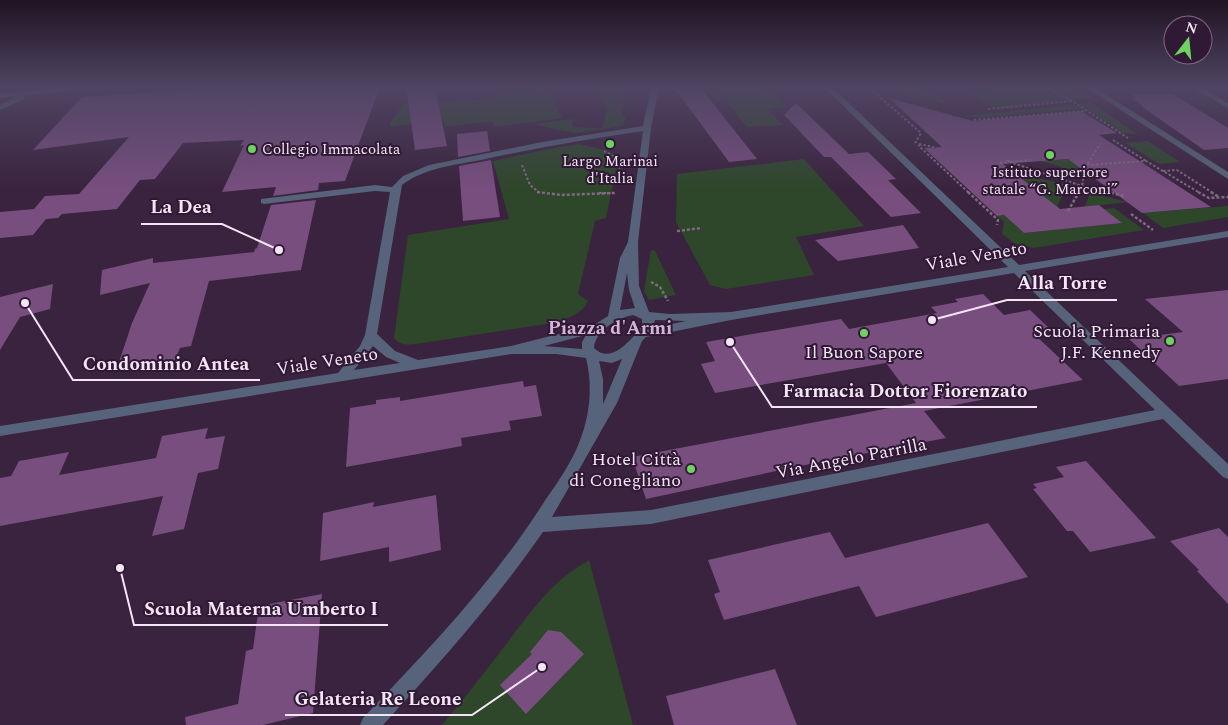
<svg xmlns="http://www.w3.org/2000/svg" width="1228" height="725" viewBox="0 0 1228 725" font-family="Spectral,serif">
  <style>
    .green { fill: #2e472a }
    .building { fill: #774e7e }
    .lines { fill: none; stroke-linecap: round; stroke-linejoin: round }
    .path-far1 { stroke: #7e6a81; stroke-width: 2; stroke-dasharray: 2.5 2; stroke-linecap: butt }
    .path { stroke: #7e6a81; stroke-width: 2.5; stroke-dasharray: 3 2; stroke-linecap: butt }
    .minor { fill: #56637a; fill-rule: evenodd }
    .poi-dot { fill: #6fd360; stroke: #301934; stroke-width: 2 }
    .labels { text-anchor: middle; stroke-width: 4; stroke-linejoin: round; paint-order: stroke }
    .far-poi-label { font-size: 15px; fill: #f4e5f6; stroke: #301934 }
    .street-label { font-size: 18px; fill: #f4e5f6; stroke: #301934 }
    .poi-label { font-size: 18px; fill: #f4e5f6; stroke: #301934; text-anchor: end }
    .neighbourhood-label { font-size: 19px; font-weight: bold; fill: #d2b5d7; stroke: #301934 }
    .leader { fill: none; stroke: #f4e5f6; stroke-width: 2 }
    .callout-dot { fill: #f4e5f6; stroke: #301934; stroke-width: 2 }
    .callout-label { font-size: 19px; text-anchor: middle; font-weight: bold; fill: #f4e5f6; stroke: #301934; stroke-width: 4; stroke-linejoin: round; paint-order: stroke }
  </style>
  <rect width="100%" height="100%" fill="#3a233e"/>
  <path class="green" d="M544,87H546L562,118L495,127L492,121L445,127L443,119L390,127V123L403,104L466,101L493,98L492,93Z
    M607,87H628L621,114L626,116L623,126L575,133L532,124L574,119L572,127L602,128L607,109L594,89Z
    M727,87H767L788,107L767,109L783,125L747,127L725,100L715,101L707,89Z
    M924,87L949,105L905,96L895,88Z
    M1001,87H1070L1092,98L1072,101L1069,99L997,110L967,92Z
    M1090,102L1137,134L1123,133L1079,104Z
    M1074,105L1081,109L980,118L965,116Z
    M1148,141L1180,162L1159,164L1125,143Z
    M579,144L605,150L618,159L606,218L595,221L578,294L588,301C582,313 571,317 559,322L416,344C407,345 400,345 394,338L408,235L509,219L493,161L553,148Z
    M804,159L864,226L796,237L814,275L726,289L710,285L676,222L677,174Z
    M1068,159L1083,169L1078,179L1059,166L1040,161Z
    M1013,172L1068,185L1057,207Z
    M1090,193L1128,202L1085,207Z
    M1132,205L1154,212L1228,206V217L1163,228Z
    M1114,208L1144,230L1034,248L1015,244L1002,234L1004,222L997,216L1004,215L1024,233L1121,223L1104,209Z
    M651,250L655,251L676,295L649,300L644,291Z
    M589,560L633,725H442C463,700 484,673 504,647C532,611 549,583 589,560Z"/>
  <path class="building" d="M238,87L236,90L281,87H380L345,181L319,183L318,190L273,196L276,187L222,192L244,145L240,146L244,140L183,143L155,179L140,180L117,209L62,214L58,218L46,219L33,235L0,238V212L34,209L45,196L79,194L129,137L33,150L82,97Z
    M406,87H435L447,146L415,150Z
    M700,87L757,159L729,162L675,89Z
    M1131,94H1173L1228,128V148L1204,150L1141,106H1143L1133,99L1137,98Z
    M889,98L973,121L1081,111L1117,133L1099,135L1211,207L1142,213L1068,159L1003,164L1060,209L1099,205L1122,223L1024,233L1004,215L997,216L924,148L942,147Z
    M796,103L849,154L868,152L896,179L888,180L921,213L891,217L831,157H824L784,115Z
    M487,131L490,151L458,157L457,134Z
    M491,160L500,217L463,221L459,166Z
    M316,200L301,270L209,281L191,346L180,348L174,362L116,371L132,323L150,283L100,295L102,270L153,258V263L254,252L255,249L257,248L271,205Z
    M903,225L919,248L838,261L815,240Z
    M53,284L50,309L20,317L0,350V297Z
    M1228,290V379L1179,386L1129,339L1183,332L1145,299Z
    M983,294L1004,315L1030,310L1052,331L1034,334L1083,380L924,411L946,438L795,467L646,499L632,457L916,403L886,363L715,393L701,364L715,361L706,342L841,319L849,329L937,313L931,307L958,302L955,299Z
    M523,381L524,387L536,385L542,416L509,421L511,430L461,438L462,446L346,467L350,408L376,404V400L400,397V401Z
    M208,428L205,439L225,436L218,469L198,473L184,529L152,536L163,496L0,526V478L11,476L19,461L69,452L59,475L156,458L162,436Z
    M1086,461L1156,538L1090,552L1073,531H1067L1033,489L1037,488L1033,484L1064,477L1056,467Z
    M436,495L441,550L389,562V547L320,561L323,513L374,502L373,507Z
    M988,523L1028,577L876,617L859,586L724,620L714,594L720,592L708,560L830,532L845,558Z
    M1219,528L1228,537V604L1197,571L1199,570L1170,541Z
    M322,594L313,713L263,725H186L185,717L238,704L246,651L253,649L259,606Z
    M548,630L561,632L584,654L526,714L500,685L532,654L530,652Z
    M775,669L797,725H674L666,696Z"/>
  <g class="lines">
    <path class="path-far1" d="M1046,87L1072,101L1128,138
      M237,88L254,87
      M190,91L205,90
      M874,92L921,133L915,143
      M988,109L1072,101
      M974,120L1085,111
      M1113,140L1146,161
      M919,144L934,147
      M920,144L919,146L969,193
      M604,151L614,156L620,169
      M1007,160L1010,162L1030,160
      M1000,163L1010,162L1082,186L1111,193
      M522,165L530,185L540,193
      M1087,165L1146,161L1200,193
      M1163,171L1177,170L1213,193
      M599,193H612
      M1078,193L1082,186L1085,168L1102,141"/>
    <path class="path" d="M537,192L561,195L615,193
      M968,192L998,220L997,225
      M1106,192L1125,196
      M1198,192L1209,198L1228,197
      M1211,192L1219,197
      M1068,211L1079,192
      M1131,214L1153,230
      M677,231L702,228
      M651,282L660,287L668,301"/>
    <path class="minor" d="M63,87H87L83,89L24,96V99L0,110V105L17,96L0,98V94Z
      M651,87H659L651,128L638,242L639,286L649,312L670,314L731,312L1008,267L824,87H832L1019,265L1228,231V237L1025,271L1228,464V479L1223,477L1163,419L651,524L543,532C495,601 440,663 383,725H360L363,718C429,649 495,580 546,499C558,482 571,463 579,443C590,416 593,386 586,358L556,354H511L0,436V426L338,373L360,346L365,335L390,192L375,191L264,204L261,203V199L375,185L392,187L403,176L429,165L542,142L643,126ZM643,131L628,242L620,258L608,316L594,325L511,346L418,360L395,351L377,334L402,185C424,168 454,165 481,160C535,148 588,139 643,131ZM627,273L629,290L635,308L620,310ZM1014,273L1155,410L651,510L552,517L617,403L642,341L646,337L731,320ZM633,315L642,319V326C631,340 611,365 594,348C595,331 617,318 633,315ZM655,320L686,321L653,328ZM586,335L582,342V349L544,346ZM373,346L386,357L400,363L354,370ZM622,359L604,402L603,404V379L599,361L612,363Z
      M1085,87H1094L1228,172V179Z
      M1191,87H1200L1228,103V108Z"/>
  </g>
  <linearGradient id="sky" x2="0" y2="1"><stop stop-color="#201322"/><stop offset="0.46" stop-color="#4f4563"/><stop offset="1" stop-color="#4f4563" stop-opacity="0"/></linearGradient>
  <rect width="1228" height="188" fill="url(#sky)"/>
  <g class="poi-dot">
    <circle cx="610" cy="144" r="5"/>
    <circle cx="252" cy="149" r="5"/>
    <circle cx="1050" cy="155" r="5"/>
    <circle cx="864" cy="333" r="5"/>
    <circle cx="1170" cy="341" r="5"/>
    <circle cx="691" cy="469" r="5"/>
  </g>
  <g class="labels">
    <g class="far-poi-label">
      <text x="262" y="154" text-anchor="start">Collegio Immacolata</text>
      <text x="610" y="166">Largo Marinai<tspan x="610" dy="17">d'Italia</tspan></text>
      <text x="1050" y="177">Istituto superiore<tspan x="1050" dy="17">statale “G. Marconi”</tspan></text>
    </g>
    <g class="street-label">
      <text transform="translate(976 256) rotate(-10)" y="6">Viale Veneto</text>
      <text transform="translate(327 361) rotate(-9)" y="6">Viale Veneto</text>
      <text transform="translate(851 458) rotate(-11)" y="6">Via Angelo Parrilla</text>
    </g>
    <g class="poi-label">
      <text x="1160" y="337">Scuola Primaria<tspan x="1160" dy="21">J.F. Kennedy</tspan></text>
      <text x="864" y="358" text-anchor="middle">Il Buon Sapore</text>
      <text x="681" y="465">Hotel Città<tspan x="681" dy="21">di Conegliano</tspan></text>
    </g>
    <g class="neighbourhood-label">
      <text x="610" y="334">Piazza d'Armi</text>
    </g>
  </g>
  <path class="leader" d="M279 250L222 224H141M932 320L1007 300H1117M25 303L73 380H260M730 342L772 407H1037M120 568L134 625H388M542 667L472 715H285"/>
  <g class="callout-dot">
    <circle cx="279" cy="250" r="5"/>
    <circle cx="932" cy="320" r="5"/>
    <circle cx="25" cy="303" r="5"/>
    <circle cx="730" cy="342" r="5"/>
    <circle cx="120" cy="568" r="5"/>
    <circle cx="542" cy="667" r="5"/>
  </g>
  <g class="callout-label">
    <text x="181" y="213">La Dea</text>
    <text x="1062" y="289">Alla Torre</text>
    <text x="166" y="370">Condominio Antea</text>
    <text x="905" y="397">Farmacia Dottor Fiorenzato</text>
    <text x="261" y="615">Scuola Materna Umberto I</text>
    <text x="378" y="705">Gelateria Re Leone</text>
  </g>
  <g transform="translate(1188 40) rotate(16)"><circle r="24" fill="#301934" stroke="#7e6b82"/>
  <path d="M0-4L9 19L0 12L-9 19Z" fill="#6fd360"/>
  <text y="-8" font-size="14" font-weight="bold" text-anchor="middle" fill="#f4e5f6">N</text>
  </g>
</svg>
